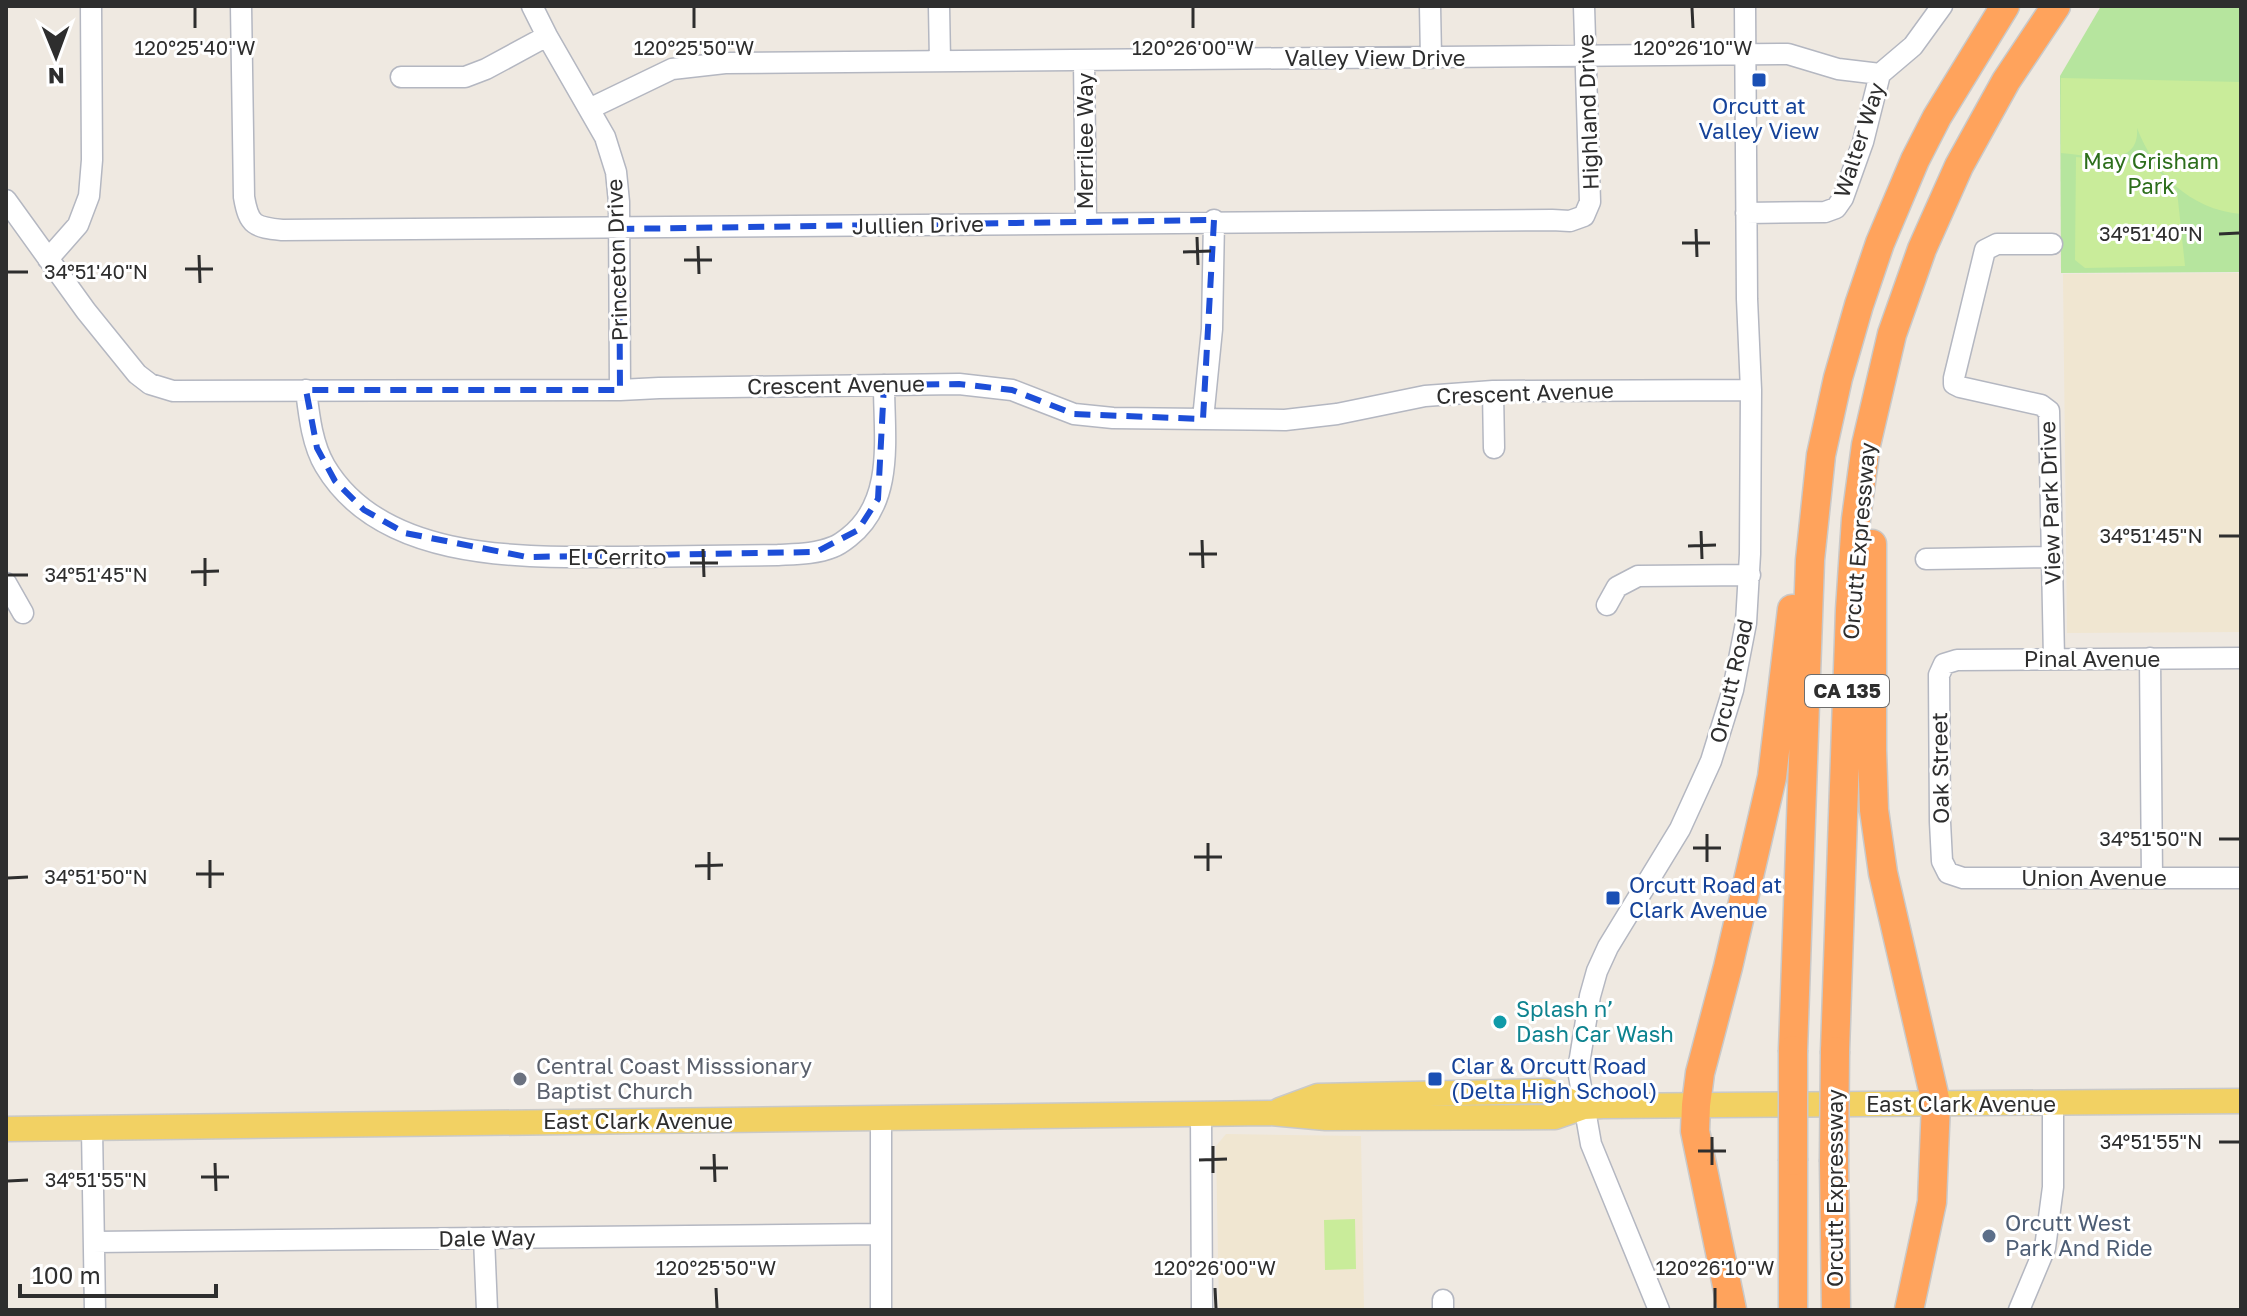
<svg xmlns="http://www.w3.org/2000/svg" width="2247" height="1316" viewBox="0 0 2247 1316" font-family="'Golos Text',sans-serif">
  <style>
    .education { fill: #f0e6d1 }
    .green { fill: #b6e59e }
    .pitch { fill: #c9ec9a }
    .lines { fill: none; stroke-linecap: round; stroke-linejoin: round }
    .minor-casing { stroke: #b4b7c1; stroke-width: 23 }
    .major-casing { stroke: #c9c9c9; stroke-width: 27 }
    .highway-casing { stroke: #c9c9c9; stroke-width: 31 }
    .minor { stroke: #fff; stroke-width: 20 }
    .major { stroke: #f2d163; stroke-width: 24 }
    .highway { stroke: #ffa35c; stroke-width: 28 }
    .highway-bridge-casing { stroke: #c9c9c9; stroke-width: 31; stroke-linecap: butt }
    .highway-bridge { stroke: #ffa35c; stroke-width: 28 }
    .marked { fill: none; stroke: #1d4ed8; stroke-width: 6; stroke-dasharray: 16 10; stroke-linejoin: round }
    .ticks { fill: none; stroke: #2e2e2e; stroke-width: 3 }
    .transit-dot { fill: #1a4fb4; stroke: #fff; stroke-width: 3 }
    .culture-dot { fill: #0f9aa8; stroke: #fff; stroke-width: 3 }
    .worship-dot { fill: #6b7280; stroke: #fff; stroke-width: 3 }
    .service-dot { fill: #5c6f8a; stroke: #fff; stroke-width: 3 }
    .labels { text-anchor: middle; stroke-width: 6; stroke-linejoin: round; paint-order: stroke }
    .shield { fill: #fff; stroke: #6d6d6d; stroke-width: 2 }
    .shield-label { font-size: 20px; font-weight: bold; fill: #2e2e2e }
    .street-label { font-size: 22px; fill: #2e2e2e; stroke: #fff }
    .transit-label { font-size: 22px; fill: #164399; stroke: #fff; text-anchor: start }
    .park-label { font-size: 22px; fill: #2c6e1b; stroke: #fff }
    .culture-label { font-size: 22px; fill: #0d838f; stroke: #fff; text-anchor: start }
    .worship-label { font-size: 22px; fill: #5b616d; stroke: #fff; text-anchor: start }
    .service-label { font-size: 22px; fill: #4e5e75; stroke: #fff; text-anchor: start }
    .ticks-label { font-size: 20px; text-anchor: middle; fill: #2e2e2e; stroke: #fff; stroke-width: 6; stroke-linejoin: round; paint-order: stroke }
  </style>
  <rect width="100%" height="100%" fill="#efe9e1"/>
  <path class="education" d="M2241,273V632L2067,633L2063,274Z
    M1226,1134L1361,1136L1364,1310H1219L1216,1146Z"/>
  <path class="green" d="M2101,6H2241V272L2061,273L2060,76Z"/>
  <path class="pitch" d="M2061,78L2241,82V214C2189,209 2155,174 2137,128C2140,170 2090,155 2061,153Z
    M2076,157L2153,165L2177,191L2185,266L2085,268L2075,260Z
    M1355,1219L1356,1269L1325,1270L1324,1220Z"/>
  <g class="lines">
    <defs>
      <path id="minor" d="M241,6L244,197C249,226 255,227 282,230C705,229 1129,221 1552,220L1570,221L1584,216L1590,202L1584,6
        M532,6L547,36L605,137L616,172L619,202L620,390
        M939,6L940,61
        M1430,6L1431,58
        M1084,61L1086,222
        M401,77H465L486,69L547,36
        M589,109L672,69L725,63L1788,54L1838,69L1880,74
        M6,200L86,311L137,374L150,384L173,391L620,390L659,388L959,384L1012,390L1074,414L1113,418L1285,420L1337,414L1425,396L1493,391L1751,390
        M1746,213L1825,212L1836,208L1843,198L1863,142L1880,74L1913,46L1942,6
        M2052,244H1997L1985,250L1954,378V384L1960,387L2041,405L2049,411L2054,659
        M48,259L78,225L89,196L92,160L91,6
        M306,390C309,415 312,444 325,466C383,564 528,557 626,557C676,556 727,556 778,555C796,554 816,554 833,547C839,545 844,541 849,537C895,501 884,437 884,385
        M1493,391L1494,448
        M1203,419L1212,329L1214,220
        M1926,559L2052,557
        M6,583L23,613
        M1607,605L1617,587L1638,576L1750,575
        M2150,658L2152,878
        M2241,658L1957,660L1944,664L1939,675L1940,822L1942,861L1948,873L1963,878H2241
        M1201,1114L1202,1310
        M881,1119V1310
        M92,1129L95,1310
        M484,1238L487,1310
        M94,1242L881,1234
        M1443,1300V1310
        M1659,1310L1591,1144L1578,1070L1590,996L1597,971L1608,947L1680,829L1711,761L1733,690L1746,623L1750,554L1751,390L1747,299L1745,6
        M2019,1310L2045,1248L2053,1187V1103"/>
      <path id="major" d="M1280,1110L1318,1096L1546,1091L1584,1107
        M6,1129L1270,1113L1326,1118L1555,1117L1584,1107L1603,1106L2241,1101"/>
      <path id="highway" d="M1872,544V750L1874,810L1883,873L1936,1103L1932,1202L1909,1310
        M1793,1050L1810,560L1821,455L1838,378L1859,305L1880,243L1915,160L1937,117L2005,6
        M1835,1051L1850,610L1856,519L1866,445L1892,334L1922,249L1959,166L2006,81L2056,6
        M1793,1161V1310
        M1834,1162L1836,1310
        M1732,1310L1695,1131L1696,1105L1700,1073L1728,967L1772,777L1792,609"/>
    </defs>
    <use href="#minor" class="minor-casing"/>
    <use href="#major" class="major-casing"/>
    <use href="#highway" class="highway-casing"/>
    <use href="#minor" class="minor"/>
    <use href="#major" class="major"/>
    <use href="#highway" class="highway"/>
    <defs>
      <path id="highway-bridge" d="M1793,1161V1050
        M1834,1162L1835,1051"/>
    </defs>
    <use href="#highway-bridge" class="highway-bridge-casing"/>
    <use href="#highway-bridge" class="highway-bridge"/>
  </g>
  <path class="marked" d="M1214,220L1203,419L1074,414L1012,390L959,384L884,385L878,499L858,530L816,552L527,557L405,533L364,510L335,481L317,448L306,390H620L619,229Z"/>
  <path class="ticks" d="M195,8V28M694,8V28M1193,8V28M1692,8L1693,28M1696,229L1697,257M2219,234L2239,233M1197,237L1198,265M1682,243H1710M698,246L699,274M1183,252L1211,251M199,255L200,283M684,260H712M185,269H213M8,272H28M1701,531L1702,559M2219,536H2239M1202,540L1203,568M1688,546L1716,545M703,549L704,577M1189,554H1217M205,558V586M690,563H718M191,572L219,571M8,575H28M1707,834V862M2219,839H2239M1208,843V871M1693,848H1721M709,852V880M1194,857H1222M210,860V888M695,866L723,865M196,874H224M8,878L28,877M1712,1137V1165M2219,1142H2239M1213,1146V1173M1698,1151H1726M714,1154L715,1182M1199,1160L1227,1159M215,1163L216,1191M700,1168H728M201,1177H229M8,1181L28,1180M716,1288L717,1308M1215,1288L1216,1308M1715,1288V1308"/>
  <g class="transit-dot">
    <rect x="1751" y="72" width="16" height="16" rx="4"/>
    <rect x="1605" y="890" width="16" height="16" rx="4"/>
    <rect x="1427" y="1071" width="16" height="16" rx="4"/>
  </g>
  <circle class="culture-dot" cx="1500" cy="1022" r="8"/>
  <circle class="worship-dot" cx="520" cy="1079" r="8"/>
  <circle class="service-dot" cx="1989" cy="1236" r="8"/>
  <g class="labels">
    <rect class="shield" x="1805" y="675" width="84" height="32" rx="6"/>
    <g class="shield-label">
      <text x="1847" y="698">CA 135</text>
    </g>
    <g class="street-label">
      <text x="1375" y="66">Valley View Drive</text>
      <text transform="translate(1588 112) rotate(-92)" y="8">Highland Drive</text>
      <text transform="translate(1859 140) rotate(-72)" y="8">Walter Way</text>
      <text transform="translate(1085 141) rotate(-90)" y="8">Merrilee Way</text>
      <text transform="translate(918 225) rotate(-1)" y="8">Jullien Drive</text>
      <text transform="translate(617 260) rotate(-92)" y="8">Princeton Drive</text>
      <text transform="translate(836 385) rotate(-1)" y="8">Crescent Avenue</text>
      <text transform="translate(1525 393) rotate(-2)" y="8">Crescent Avenue</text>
      <text transform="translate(2050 503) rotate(-92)" y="8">View Park Drive</text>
      <text transform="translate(1859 541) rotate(-85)" y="8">Orcutt Expressway</text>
      <text x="617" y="565">El Cerrito</text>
      <text x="2092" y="667">Pinal Avenue</text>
      <text transform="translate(1731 681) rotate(-77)" y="8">Orcutt Road</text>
      <text transform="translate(1940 768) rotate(-91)" y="8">Oak Street</text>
      <text x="2094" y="886">Union Avenue</text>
      <text x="1961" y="1112">East Clark Avenue</text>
      <text x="638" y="1129">East Clark Avenue</text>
      <text transform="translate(1835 1188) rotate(-90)" y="8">Orcutt Expressway</text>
      <text transform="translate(487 1238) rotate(-1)" y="8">Dale Way</text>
    </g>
    <g class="transit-label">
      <text x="1759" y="114" text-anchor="middle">Orcutt at<tspan x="1759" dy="25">Valley View</tspan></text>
      <text x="1629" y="893">Orcutt Road at<tspan x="1629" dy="25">Clark Avenue</tspan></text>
      <text x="1451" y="1074">Clar &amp; Orcutt Road<tspan x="1451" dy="25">(Delta High School)</tspan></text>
    </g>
    <g class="park-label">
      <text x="2151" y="169">May Grisham<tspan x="2151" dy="25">Park</tspan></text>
    </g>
    <g class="culture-label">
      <text x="1516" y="1017">Splash n’<tspan x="1516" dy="25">Dash Car Wash</tspan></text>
    </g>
    <g class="worship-label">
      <text x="536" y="1074">Central Coast Misssionary<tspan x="536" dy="25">Baptist Church</tspan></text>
    </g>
    <g class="service-label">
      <text x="2005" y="1231">Orcutt West<tspan x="2005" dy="25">Park And Ride</tspan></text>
    </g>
  </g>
  <g class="ticks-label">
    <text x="195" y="55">120°25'40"W</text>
    <text x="694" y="55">120°25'50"W</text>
    <text x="1193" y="55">120°26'00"W</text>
    <text x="1693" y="55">120°26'10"W</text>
    <text x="2151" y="241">34°51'40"N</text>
    <text x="96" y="279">34°51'40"N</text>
    <text x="2151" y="543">34°51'45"N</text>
    <text x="96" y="582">34°51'45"N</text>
    <text x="2151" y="846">34°51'50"N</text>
    <text x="96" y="884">34°51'50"N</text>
    <text x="2151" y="1149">34°51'55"N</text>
    <text x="96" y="1187">34°51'55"N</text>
    <text x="716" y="1275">120°25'50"W</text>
    <text x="1215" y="1275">120°26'00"W</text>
    <text x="1715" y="1275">120°26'10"W</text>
  </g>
  <rect width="2247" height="1316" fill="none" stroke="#2e2e2e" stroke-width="16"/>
  <g transform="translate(56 56) rotate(179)" stroke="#ffffff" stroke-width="6" paint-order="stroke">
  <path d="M0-6L14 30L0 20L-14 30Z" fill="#2e2e2e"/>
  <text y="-12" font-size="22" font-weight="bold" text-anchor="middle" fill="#2e2e2e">N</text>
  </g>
  <path d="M20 1284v12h196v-12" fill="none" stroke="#2e2e2e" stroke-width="4"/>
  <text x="32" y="1284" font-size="24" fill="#2e2e2e" stroke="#ffffff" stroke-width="6" paint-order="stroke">100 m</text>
</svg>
